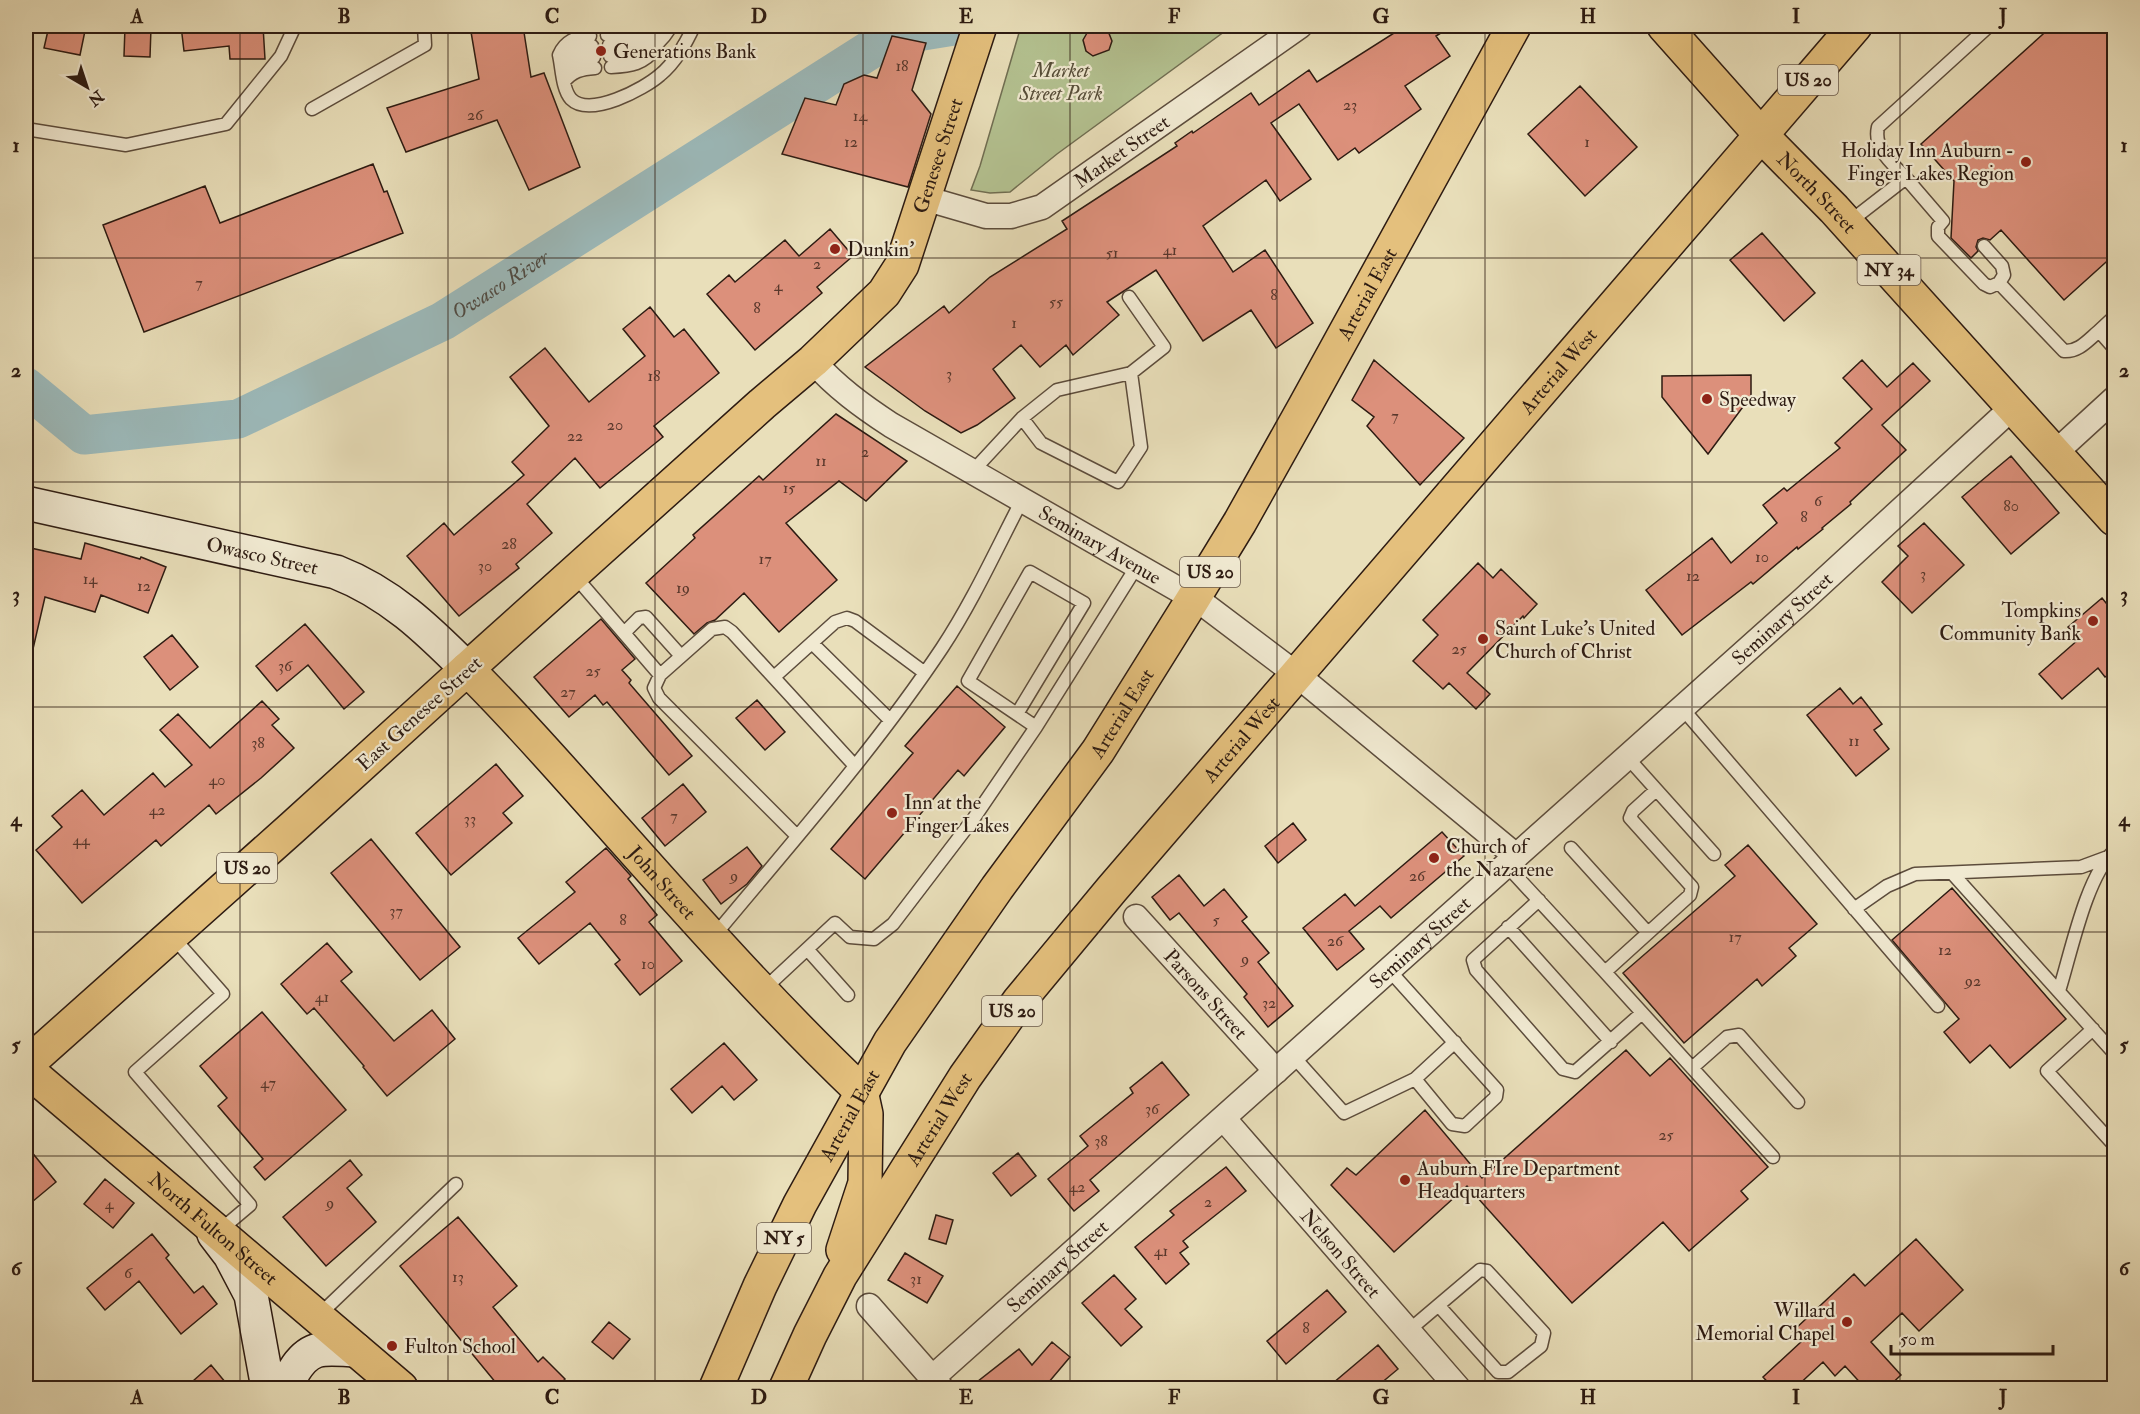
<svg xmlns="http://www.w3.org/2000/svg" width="2140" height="1414" viewBox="0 0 2140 1414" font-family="'IM FELL Double Pica',serif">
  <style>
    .green { fill: #b4c291; stroke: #706e52; stroke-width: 1.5 }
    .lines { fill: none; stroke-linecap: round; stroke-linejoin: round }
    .river { stroke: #9cbabb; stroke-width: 39 }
    .building { fill: #dc907b; stroke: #2d1b12; stroke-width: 1.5 }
    .lane-casing { stroke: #5c4c3c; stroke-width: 15 }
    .street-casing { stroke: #5c4c3c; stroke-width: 27 }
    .secondary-casing { stroke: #2d1b12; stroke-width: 36 }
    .primary-casing { stroke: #2d1b12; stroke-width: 36 }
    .highway-casing { stroke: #2d1b12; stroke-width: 36 }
    .lane { stroke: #f1ead2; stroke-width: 12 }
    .street { stroke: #f1ead2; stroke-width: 24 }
    .secondary { stroke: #f1ead2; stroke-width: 33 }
    .primary { stroke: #e4c07d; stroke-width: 33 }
    .highway { stroke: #e4c07d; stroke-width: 33 }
    .grid { fill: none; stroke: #2d1b12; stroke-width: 1.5; stroke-opacity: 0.55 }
    .poi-dot { fill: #8f2418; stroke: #f1ead2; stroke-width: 2 }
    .labels { text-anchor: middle; stroke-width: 4.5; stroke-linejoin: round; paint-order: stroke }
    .number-label { font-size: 16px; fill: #59382c }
    .shield { fill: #f1ead2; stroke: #68594c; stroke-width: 1.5 }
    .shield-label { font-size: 18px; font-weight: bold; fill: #2d1b12 }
    .poi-label { font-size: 20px; fill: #2d1b12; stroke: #f1ead2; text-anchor: start }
    .park-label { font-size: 20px; font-style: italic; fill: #564d38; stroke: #f1ead2 }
    .street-label { font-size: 20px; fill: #2d1b12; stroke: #f1ead2 }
    .water-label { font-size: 21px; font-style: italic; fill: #4e4b45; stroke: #f1ead2 }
    .neatline { fill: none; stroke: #2d1b12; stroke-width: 2 }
    .grid-label { font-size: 20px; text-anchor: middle; font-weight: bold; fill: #2d1b12 }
  </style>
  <rect width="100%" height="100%" fill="#e9dfba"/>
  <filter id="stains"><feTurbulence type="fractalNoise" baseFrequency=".00333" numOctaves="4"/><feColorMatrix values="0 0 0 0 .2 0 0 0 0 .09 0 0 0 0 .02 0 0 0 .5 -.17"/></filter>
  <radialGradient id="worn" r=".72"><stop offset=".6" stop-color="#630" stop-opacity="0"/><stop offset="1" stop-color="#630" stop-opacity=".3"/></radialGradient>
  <path class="green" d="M1021,26H1232L1057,154L1010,192L990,193L971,190L980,166Z"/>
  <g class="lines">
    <path class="river" id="s1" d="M26,387L84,435L238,419L443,321L892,36L954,26"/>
  </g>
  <path class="building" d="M49,26H86L80,55L44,48Z
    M181,26H263L265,59H230L229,46L184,51Z
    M470,26H523L531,77L544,73L580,167L529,190L497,120L406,152L387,108L479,79Z
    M1405,26H1452L1436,36L1450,56L1405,86L1421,109L1359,153L1355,148L1338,160L1299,104L1271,123L1311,179L1280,201L1266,180L1203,226L1233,272L1265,250L1313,323L1276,348L1251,310L1203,341L1156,270L1107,302L1119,315L1073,355L1066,345L1040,367L1021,345L993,369L1015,398L977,425L961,433L925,411L865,367L944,306L949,313L990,277L1067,229L1062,221L1177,146L1175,143L1192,131L1193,133L1251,93L1259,105L1309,70L1317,82Z
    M2052,26H2107L2115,34V254L2064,300L2001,230L1990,240L1983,238L1978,240L1976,247L1978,251L1971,258L1951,238L1954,181L1921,144Z
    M125,27L151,28L150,57L124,56Z
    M1099,29L1108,31L1112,41L1109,50L1093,56L1086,51L1083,40L1087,33Z
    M892,36L926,43L912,90L931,114L908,187L782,154L805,98L836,105L844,84L864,75L877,78Z
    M1580,86L1637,147L1585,196L1528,134Z
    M373,164L384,192L387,191L403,233L144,332L103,225L205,186L220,223Z
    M830,229L853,256L817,287L822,293L755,350L707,294L729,275L735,282L785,240L799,256Z
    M1762,233L1815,293L1784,321L1730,260Z
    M650,307L674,337L684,329L719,373L654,426L663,437L600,488L575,458L527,504L552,533L516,564L519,568L459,616L407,556L444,523L454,535L524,475L512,462L549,426L510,377L545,348L589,402L645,356L623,329Z
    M1374,360L1464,438L1420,485L1367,426L1374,417L1352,400Z
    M1862,360L1887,387L1913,363L1930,381L1882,425L1906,450L1850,502L1851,504L1822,528L1823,529L1798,549L1797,547L1753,584L1751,582L1682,635L1646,590L1712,538L1731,563L1777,523L1763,505L1784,488L1787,491L1840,448L1835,443L1872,409L1843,378Z
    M1751,375V396L1708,454L1662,397V376Z
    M836,414L907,461L866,501L839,481L786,523L837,580L779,632L744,593L715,620L707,623L694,634L646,583L695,538L693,535L759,476L763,480Z
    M2011,456L2059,513L2011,554L1962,497Z
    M1924,523L1964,565L1912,613L1882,582L1908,556L1898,546Z
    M85,543L140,559L141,557L166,567L148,613L101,595L95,612L45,597L33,649L26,648V547L81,559Z
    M1478,563L1493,578L1501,569L1537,604L1524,618L1523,616L1467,673L1490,694L1476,709L1449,683L1443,689L1413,661L1438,635L1423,620Z
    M2102,598L2115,614V670L2105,677L2098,668L2062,699L2039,674L2079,639L2068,627Z
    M601,619L635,659L622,670L631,680L629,683L692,756L669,775L607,702L603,705L595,695L569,717L534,677Z
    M305,624L364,692L344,709L308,665L277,691L256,666Z
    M172,635L198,667L170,690L144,657Z
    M957,686L1005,727L964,776L958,770L865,879L831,849L913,753L905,746Z
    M1840,688L1853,704L1861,697L1882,724L1874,730L1889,749L1856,776L1807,715Z
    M757,700L785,732L765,750L736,718Z
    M262,701L279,719L272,725L294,748L261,778L216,814L209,805L161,846L156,840L82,903L36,850L62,827L52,816L82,790L104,815L153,773L165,787L192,765L160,730L178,714L210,748Z
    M496,764L523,796L503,813L512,823L451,875L416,833Z
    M683,784L706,812L665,846L642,818Z
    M1293,823L1306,840L1278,863L1265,846Z
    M1442,832L1464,856L1391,918L1380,906L1349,931L1364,949L1337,970L1303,928L1345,894L1355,906Z
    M371,839L460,947L420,980L331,873Z
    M1748,845L1817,924L1789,948L1796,956L1762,986L1757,979L1684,1043L1623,973L1735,876L1725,865Z
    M747,847L762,866L747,884L721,904L703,880Z
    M606,848L631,876L628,879L657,915L649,922L682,961L640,995L615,964L620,960L590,923L539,964L518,938L575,892L566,882Z
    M1179,875L1204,906L1224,889L1247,917L1242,921L1269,953L1258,962L1293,1006L1268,1027L1244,997L1247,994L1179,913L1170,920L1152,897Z
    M1952,888L2066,1019L2010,1068L1990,1045L1970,1063L1944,1032L1959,1019L1892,940Z
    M327,943L352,972L341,981L394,1041L432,1010L455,1039L387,1096L363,1067L364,1066L314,1008L307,1014L281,984Z
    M262,1012L346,1110L265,1180L254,1167L263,1159L218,1106L227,1098L200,1066Z
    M724,1043L757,1080L734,1100L722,1086L692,1113L671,1089Z
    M1626,1050L1650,1076L1670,1058L1768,1167L1741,1191L1748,1199L1689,1251L1663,1222L1572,1303L1467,1186L1394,1252L1331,1185L1347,1168L1356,1175L1425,1110L1482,1178Z
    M1162,1062L1189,1095L1090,1180L1099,1191L1074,1211L1048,1179L1088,1146L1080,1136L1133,1093L1130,1088Z
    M26,1145L56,1182L26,1207Z
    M1018,1153L1036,1176L1011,1196L993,1173Z
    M350,1160L362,1175L347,1188L376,1222L326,1266L283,1217Z
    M1226,1167L1246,1191L1183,1241L1188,1247L1180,1253L1189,1264L1166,1284L1135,1247L1174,1215L1170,1211Z
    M105,1179L134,1203L113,1228L84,1204Z
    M936,1215L953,1220L946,1244L929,1239Z
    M458,1217L517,1286L493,1307L538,1362L543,1357L565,1379L555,1389H501L400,1266Z
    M152,1234L169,1255L166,1258L194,1293L203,1286L217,1304L181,1334L139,1281L105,1310L87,1288Z
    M1916,1239L1963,1290L1919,1331L1902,1313L1871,1342L1901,1375L1886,1389H1866L1845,1366L1835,1376L1823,1362L1794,1389H1774L1763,1377L1802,1341L1793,1331L1854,1274L1865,1286Z
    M905,1253L943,1276L927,1303L888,1280Z
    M1114,1275L1136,1299L1125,1309L1142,1327L1121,1346L1082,1303Z
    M1327,1290L1346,1312L1286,1364L1267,1341Z
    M609,1322L630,1339L613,1359L592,1342Z
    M1052,1342L1070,1357L1043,1389H968L1019,1349L1032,1365Z
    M1378,1345L1398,1369L1374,1389H1326Z
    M211,1365L231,1389H184Z"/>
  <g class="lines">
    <defs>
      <path id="lane" d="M607,35L653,31L664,27
        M590,36C576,37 565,41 559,55C562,68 562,89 571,99C590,118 644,89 660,75C676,62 686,43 694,26
        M609,45C628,44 648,44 665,33
        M610,56C639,54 653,55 670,28
        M561,63C566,50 579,47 592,46
        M611,67C631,66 644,64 656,48
        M562,73C567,61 582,58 594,57
        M564,82C572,71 582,69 595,68
        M312,109L425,45L424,26
        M26,129L126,145L226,124L281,56L295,26
        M1906,178L1943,221L1938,227V236L1984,284L1990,287L1999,283L2004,275L2002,266L1984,246
        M1848,223L1906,178C1892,163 1873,149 1878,127L1989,26
        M1999,283L2064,351C2079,352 2088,340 2099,331
        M1129,297L1164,347L1131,373
        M2114,317L2099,331L2114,348
        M972,472L1022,418L1057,390L1131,373L1141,447L1118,482L1041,443L1022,418
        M574,575L660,675
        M624,633L639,618L646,617L681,656
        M812,643L890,720
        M774,677L835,622L847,618L855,621L925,673
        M1682,708L1938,1006
        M1017,714L1084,603L1030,572L968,681L1036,727
        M1627,757L1714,854
        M797,836L659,698L654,688L660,675L712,629L725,627L732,632L855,766
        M1571,848L1648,933
        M1506,865L1605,972L1690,895L1692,887L1630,818L1633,811L1656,790
        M1952,873L2114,1053
        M1539,900L1473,960L1476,970L1563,1069L1575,1072L1642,1013
        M1854,909L1887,886L1915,874L2081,867L2108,857
        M1508,927L1611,1042
        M172,936L223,994L135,1072L250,1205L218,1232
        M714,936C792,842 874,750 942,648C973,601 996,550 1022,500
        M807,949L848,995
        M1389,970L1497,1090L1496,1097L1465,1126L1452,1124L1415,1079L1455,1042
        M1605,972L1773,1157
        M762,991L835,923L850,937L874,939L893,924L974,818L1036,727L1137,566
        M2059,991C2071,953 2086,877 2114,851
        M2093,1029L2047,1071L2114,1145
        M1293,1056L1344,1113L1415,1079
        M1692,1068L1727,1037L1739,1035L1798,1102
        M318,1316L456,1184
        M1408,1331L1480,1270L1487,1271L1544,1333L1541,1346L1508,1372H1498L1439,1306"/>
      <g id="street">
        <path id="s2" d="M924,198L986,216H1011L1042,207L1300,26"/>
        <path id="s3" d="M813,361C836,387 862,406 891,425L1202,603L1296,674L1516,856"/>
        <path d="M2055,453L2114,399"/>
        <path id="s4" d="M1136,917L1276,1071"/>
        <path id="s5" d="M1224,1119L1458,1388"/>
        <path d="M869,1306L941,1388"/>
        <path id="s6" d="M932,1378L1804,599L2013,407"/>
      </g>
      <g id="secondary">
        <path id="s7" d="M26,503L336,572C390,593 427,629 467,669"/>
        <path d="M214,1234L230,1255L251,1295L268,1388"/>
        <path d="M286,1388C287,1382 291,1377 294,1371C311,1343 327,1349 356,1350"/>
      </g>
      <g id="primary">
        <path id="s8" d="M1664,26L1761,135L1834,209L2114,519"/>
        <path id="s9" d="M467,669L762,404L813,361L884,293L902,265L980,26"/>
      </g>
      <g id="highway">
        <path id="s10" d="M26,1065L293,827L467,669C518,719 564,773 612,826C693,917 773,1007 861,1091"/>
        <path id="s11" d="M26,1069L401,1388"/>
        <path d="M843,1250L865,1183L866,1114L861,1091"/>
        <path id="s12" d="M716,1388L760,1286L800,1204L890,1042L997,888L1098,751L1193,599L1240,522L1305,406L1514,26"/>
        <path id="s13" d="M786,1388L810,1335L840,1276L965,1077L1019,1001L1112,889L1855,26"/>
      </g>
    </defs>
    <use href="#lane" class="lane-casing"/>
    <use href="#street" class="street-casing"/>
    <use href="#secondary" class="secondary-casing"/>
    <use href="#primary" class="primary-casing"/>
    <use href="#highway" class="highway-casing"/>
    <use href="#lane" class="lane"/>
    <use href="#street" class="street"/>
    <use href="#secondary" class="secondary"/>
    <use href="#primary" class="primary"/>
    <use href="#highway" class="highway"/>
  </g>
  <path class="grid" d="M240,26V1388M448,26V1388M655,26V1388M863,26V1388M1070,26V1388M1277,26V1388M1485,26V1388M1692,26V1388M1900,26V1388M26,258H2114M26,482H2114M26,707H2114M26,932H2114M26,1156H2114"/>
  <g class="poi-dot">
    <circle cx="601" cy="51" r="6"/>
    <circle cx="2026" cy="162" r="6"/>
    <circle cx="835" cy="249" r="6"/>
    <circle cx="1707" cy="399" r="6"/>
    <circle cx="2093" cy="621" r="6"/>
    <circle cx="1483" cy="639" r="6"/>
    <circle cx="892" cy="813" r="6"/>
    <circle cx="1434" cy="858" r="6"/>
    <circle cx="1405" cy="1180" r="6"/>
    <circle cx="1847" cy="1322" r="6"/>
    <circle cx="392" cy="1346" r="6"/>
  </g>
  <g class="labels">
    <g class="number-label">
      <text x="902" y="71">18</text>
      <text x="1350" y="110">23</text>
      <text x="475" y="120">26</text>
      <text x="860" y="121">14</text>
      <text x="851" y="147">12</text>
      <text x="1587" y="147">1</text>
      <text x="1170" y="255">41</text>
      <text x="1112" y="258">51</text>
      <text x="817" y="269">2</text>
      <text x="199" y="288">7</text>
      <text x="778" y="291">4</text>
      <text x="1274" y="300">8</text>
      <text x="1056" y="307">55</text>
      <text x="757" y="313">8</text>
      <text x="1014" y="328">1</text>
      <text x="949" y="379">3</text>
      <text x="654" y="381">18</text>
      <text x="1395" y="421">7</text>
      <text x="615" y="430">20</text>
      <text x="575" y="441">22</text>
      <text x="865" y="457">2</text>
      <text x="821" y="466">11</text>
      <text x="789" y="493">15</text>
      <text x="1818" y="506">6</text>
      <text x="2011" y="511">80</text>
      <text x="1804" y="522">8</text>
      <text x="509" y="549">28</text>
      <text x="1762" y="562">10</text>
      <text x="765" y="564">17</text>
      <text x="485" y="571">30</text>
      <text x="1923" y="579">3</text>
      <text x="1693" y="581">12</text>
      <text x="90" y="584">14</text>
      <text x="144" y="591">12</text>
      <text x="683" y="593">19</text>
      <text x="1459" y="654">25</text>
      <text x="285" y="671">36</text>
      <text x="593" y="676">25</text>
      <text x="568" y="697">27</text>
      <text x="1854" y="746">11</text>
      <text x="258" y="748">38</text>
      <text x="217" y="785">40</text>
      <text x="157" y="815">42</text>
      <text x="674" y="821">7</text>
      <text x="470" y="824">33</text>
      <text x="81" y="845">44</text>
      <text x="734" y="881">9</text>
      <text x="1417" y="881">26</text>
      <text x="396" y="916">37</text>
      <text x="623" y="925">8</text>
      <text x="1216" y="925">5</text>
      <text x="1735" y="942">17</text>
      <text x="1335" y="946">26</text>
      <text x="1945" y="955">12</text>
      <text x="1245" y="964">9</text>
      <text x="648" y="969">10</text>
      <text x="1973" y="986">92</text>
      <text x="322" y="1002">41</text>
      <text x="1269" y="1008">32</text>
      <text x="268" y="1088">47</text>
      <text x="1152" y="1114">36</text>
      <text x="1666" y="1140">25</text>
      <text x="1101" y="1146">38</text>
      <text x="1077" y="1192">42</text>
      <text x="1208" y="1207">2</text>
      <text x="330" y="1208">9</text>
      <text x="109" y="1209">4</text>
      <text x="1161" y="1256">41</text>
      <text x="128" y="1278">6</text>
      <text x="458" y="1282">13</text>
      <text x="916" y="1284">31</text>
      <text x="1306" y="1333">8</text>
    </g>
    <g class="shield">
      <rect x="1778" y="65" width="60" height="30" rx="4.5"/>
      <rect x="1857.5" y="255" width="63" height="30" rx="4.5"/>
      <rect x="1180" y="557" width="60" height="30" rx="4.5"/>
      <rect x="217" y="853" width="60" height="30" rx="4.5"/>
      <rect x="982" y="996" width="60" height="30" rx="4.5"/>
      <rect x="757" y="1223" width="54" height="30" rx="4.5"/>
    </g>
    <g class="shield-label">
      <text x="1808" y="86">US 20</text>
      <text x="1889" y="276">NY 34</text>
      <text x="1210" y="578">US 20</text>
      <text x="247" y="874">US 20</text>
      <text x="1012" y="1017">US 20</text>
      <text x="784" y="1244">NY 5</text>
    </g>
    <g class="poi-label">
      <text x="613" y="58">Generations Bank</text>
      <text x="2014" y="157" text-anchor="end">Holiday Inn Auburn -<tspan x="2014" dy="23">Finger Lakes Region</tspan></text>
      <text x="847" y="256">Dunkin'</text>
      <text x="1719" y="406">Speedway</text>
      <text x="2081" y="617" text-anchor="end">Tompkins<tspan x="2081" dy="23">Community Bank</tspan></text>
      <text x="1495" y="635">Saint Luke's United<tspan x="1495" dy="23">Church of Christ</tspan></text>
      <text x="904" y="809">Inn at the<tspan x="904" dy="23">Finger Lakes</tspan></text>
      <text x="1446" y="853">Church of<tspan x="1446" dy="23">the Nazarene</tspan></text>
      <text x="1417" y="1175">Auburn FIre Department<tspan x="1417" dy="23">Headquarters</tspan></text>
      <text x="1835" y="1317" text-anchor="end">Willard<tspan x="1835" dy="23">Memorial Chapel</tspan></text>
      <text x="404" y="1353">Fulton School</text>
    </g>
    <g class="park-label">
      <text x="1061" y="77">Market<tspan x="1061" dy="23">Street Park</tspan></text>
    </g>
    <g class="street-label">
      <text dy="7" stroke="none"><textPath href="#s2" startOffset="219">Market Street</textPath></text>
      <text dy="7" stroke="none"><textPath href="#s9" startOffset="710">Genesee Street</textPath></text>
      <text dy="7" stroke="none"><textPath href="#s8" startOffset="226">North Street</textPath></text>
      <text dy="7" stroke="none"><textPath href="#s12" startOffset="1276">Arterial East</textPath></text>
      <text dy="7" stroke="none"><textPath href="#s13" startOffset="1282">Arterial West</textPath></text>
      <text dy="7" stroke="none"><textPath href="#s3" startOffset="342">Seminary Avenue</textPath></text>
      <text dy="7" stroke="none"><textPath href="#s7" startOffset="242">Owasco Street</textPath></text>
      <text dy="7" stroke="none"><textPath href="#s6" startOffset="1140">Seminary Street</textPath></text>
      <text dy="7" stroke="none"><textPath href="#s12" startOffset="790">Arterial East</textPath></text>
      <text transform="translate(419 713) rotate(-42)" y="7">East Genesee Street</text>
      <text dy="7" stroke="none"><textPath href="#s13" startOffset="796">Arterial West</textPath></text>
      <text dy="7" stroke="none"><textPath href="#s10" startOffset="882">John Street</textPath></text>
      <text dy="7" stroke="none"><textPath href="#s6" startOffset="654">Seminary Street</textPath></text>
      <text dy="7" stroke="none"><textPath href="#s4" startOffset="104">Parsons Street</textPath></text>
      <text dy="7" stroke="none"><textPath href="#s12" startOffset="304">Arterial East</textPath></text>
      <text dy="7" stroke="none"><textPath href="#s13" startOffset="310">Arterial West</textPath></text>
      <text dy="7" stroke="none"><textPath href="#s11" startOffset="246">North Fulton Street</textPath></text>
      <text dy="7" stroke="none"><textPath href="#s5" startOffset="178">Nelson Street</textPath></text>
      <text dy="7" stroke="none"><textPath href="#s6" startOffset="168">Seminary Street</textPath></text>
    </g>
    <g class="water-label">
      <text dy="7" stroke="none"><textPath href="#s1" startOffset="525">Owasco River</textPath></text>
    </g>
  </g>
  <rect width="2140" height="1414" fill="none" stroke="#e9dfba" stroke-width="66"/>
  <g transform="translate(87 87) rotate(141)" stroke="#f1ead2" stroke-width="4.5" paint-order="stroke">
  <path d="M0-4.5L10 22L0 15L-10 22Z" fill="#2d1b12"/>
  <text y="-9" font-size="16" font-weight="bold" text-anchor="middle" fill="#2d1b12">N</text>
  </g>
  <path d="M1891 1345v9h162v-9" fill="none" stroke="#2d1b12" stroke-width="3"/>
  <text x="1900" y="1345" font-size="18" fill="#2d1b12" stroke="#f1ead2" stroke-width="4.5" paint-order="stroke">50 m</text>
  <rect x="33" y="33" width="2074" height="1348" class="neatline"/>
  <g class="grid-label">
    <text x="137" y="23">A</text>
    <text x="344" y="23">B</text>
    <text x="552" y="23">C</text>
    <text x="759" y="23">D</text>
    <text x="966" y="23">E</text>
    <text x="1174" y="23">F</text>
    <text x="1381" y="23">G</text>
    <text x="1588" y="23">H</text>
    <text x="1796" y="23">I</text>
    <text x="2003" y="23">J</text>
    <text x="16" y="152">1</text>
    <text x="2124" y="152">1</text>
    <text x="16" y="377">2</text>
    <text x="2124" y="377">2</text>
    <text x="16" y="601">3</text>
    <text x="2124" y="601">3</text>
    <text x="16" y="826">4</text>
    <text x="2124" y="826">4</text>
    <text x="16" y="1051">5</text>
    <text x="2124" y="1051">5</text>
    <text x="16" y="1275">6</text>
    <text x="2124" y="1275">6</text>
    <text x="137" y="1404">A</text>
    <text x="344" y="1404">B</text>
    <text x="552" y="1404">C</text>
    <text x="759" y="1404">D</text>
    <text x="966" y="1404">E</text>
    <text x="1174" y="1404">F</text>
    <text x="1381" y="1404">G</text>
    <text x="1588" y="1404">H</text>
    <text x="1796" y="1404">I</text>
    <text x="2003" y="1404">J</text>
  </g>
  <rect width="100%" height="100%" filter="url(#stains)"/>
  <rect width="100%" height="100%" fill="url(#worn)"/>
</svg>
